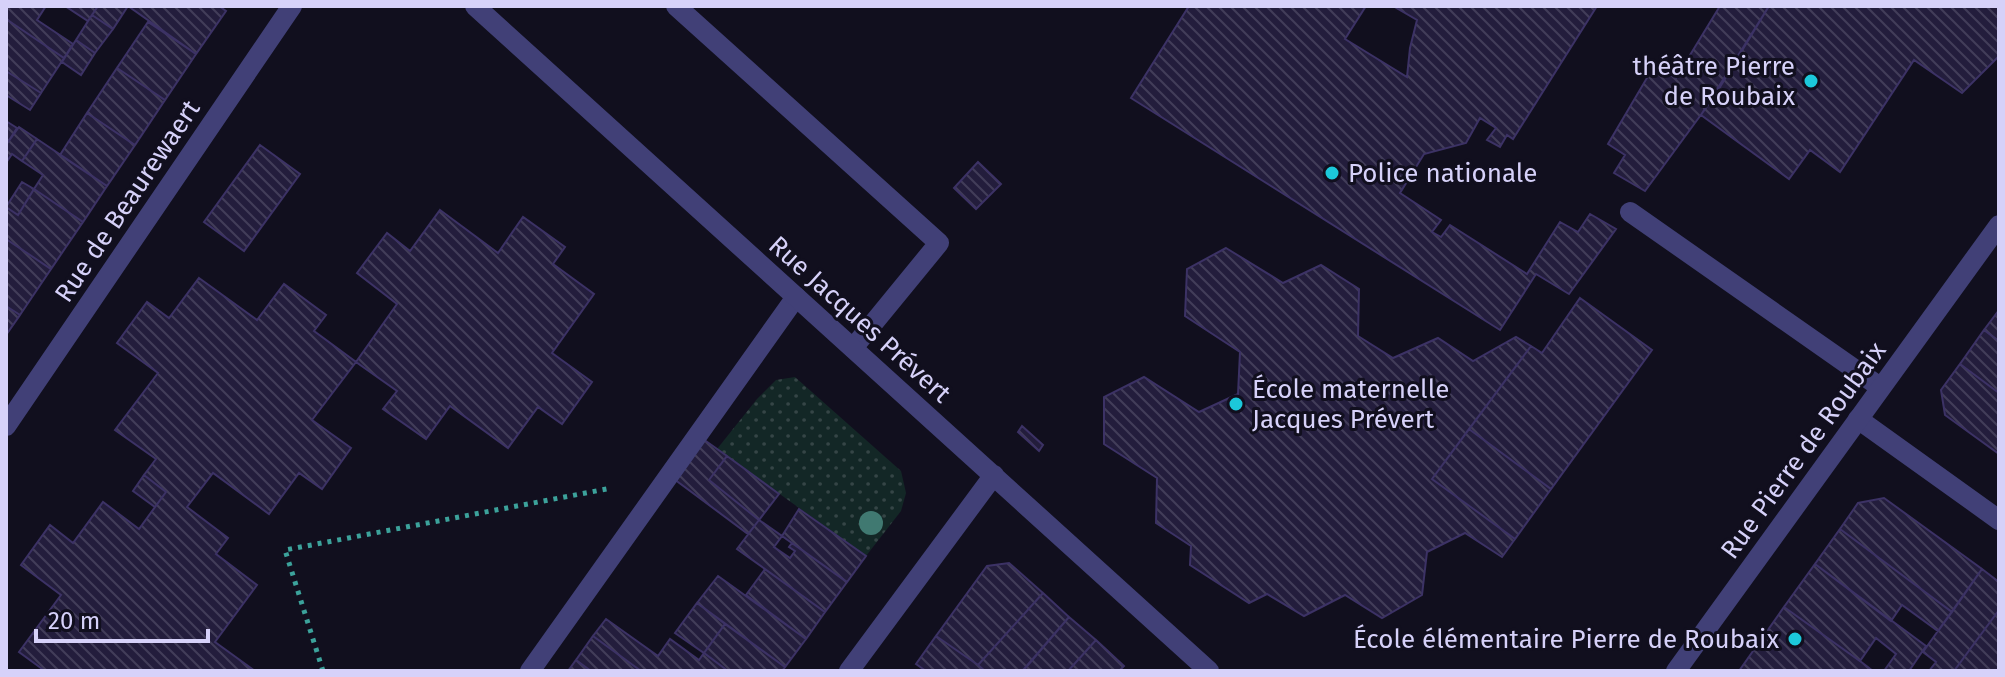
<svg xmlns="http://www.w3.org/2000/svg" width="2005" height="677" viewBox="0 0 2005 677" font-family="'Fira Sans',sans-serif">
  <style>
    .park { fill: url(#park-dots) }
    .building { fill: url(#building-back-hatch); stroke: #3c3265; stroke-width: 2 }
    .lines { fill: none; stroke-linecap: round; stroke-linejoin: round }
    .path { stroke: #3ca29b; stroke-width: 5; stroke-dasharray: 4 6; stroke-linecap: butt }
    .service { stroke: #414077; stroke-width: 20 }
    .minor { stroke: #414077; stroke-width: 20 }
    .tertiary { stroke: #414077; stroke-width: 20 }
    .tree { fill: #407971 }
    .poi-dot { fill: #1cc8da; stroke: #110f1e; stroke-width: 3 }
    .labels { text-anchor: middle; stroke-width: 6; stroke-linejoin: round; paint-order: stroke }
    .poi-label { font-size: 26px; fill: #d6d1f9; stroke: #110f1e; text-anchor: end }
    .street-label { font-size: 26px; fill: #d6d1f9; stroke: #110f1e }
  </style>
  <defs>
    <pattern id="park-dots" width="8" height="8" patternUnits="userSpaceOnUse" patternTransform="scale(2)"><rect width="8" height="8" fill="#132726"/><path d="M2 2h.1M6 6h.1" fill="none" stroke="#354546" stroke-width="1.8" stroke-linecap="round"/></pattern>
    <pattern id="building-back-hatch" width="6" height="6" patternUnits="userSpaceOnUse" patternTransform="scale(2)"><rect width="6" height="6" fill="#231d3c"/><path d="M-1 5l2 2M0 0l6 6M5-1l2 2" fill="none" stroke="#423d59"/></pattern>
  </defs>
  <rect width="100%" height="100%" fill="#110f1e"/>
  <path class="park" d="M795,377L901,471L906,493L901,511L866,556L717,449L757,399L776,380Z"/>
  <path class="building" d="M6,6H46L37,20L73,44L64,58L6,19Z
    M65,6H98L88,21Z
    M98,6H128L113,29L92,15Z
    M128,6H219L226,11L196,54Z
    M1189,6H1366L1345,39L1407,77L1410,48L1417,20L1393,6H1597L1513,139L1507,135L1500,147L1487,140L1496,128L1480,118L1466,143L1424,154L1400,193L1441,220L1432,232L1441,237L1450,225L1527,274L1560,222L1578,232L1590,214L1616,229L1569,294L1536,274L1500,330L1131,98Z
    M1720,6H1769L1714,97L1645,191L1614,173L1625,155L1608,144L1654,66L1676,78Z
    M1769,6H1999V56L1962,93L1914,60L1840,172L1810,150L1789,179L1701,115Z
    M92,15L113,29L95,53L76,40Z
    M6,19L64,58L41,93L6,71Z
    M148,22L196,54L165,100L117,68Z
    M76,40L95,53L81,75L62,62Z
    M117,68L165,100L135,145L87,113Z
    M6,71L41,93L30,110L6,95Z
    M87,113L135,145L107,186L60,155Z
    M6,121L17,128L6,145Z
    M19,127L37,139L22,161L12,154L6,163V145Z
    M37,139L107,186L83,222L34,189L43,175L22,161Z
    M260,145L300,174L244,251L204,222Z
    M978,162L1001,184L976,209L954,188Z
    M22,182L34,189L18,215L6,207Z
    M34,189L83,222L51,269L6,239V207L18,215Z
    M440,210L498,253L523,217L565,247L553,264L594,294L552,353L592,382L562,424L538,407L508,448L450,406L426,439L383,409L397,391L356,362L397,304L357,273L387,233L410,251Z
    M6,239L51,269L20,315L6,306Z
    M1226,248L1283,283L1321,265L1359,289L1358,336L1393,358L1438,338L1473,361L1516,337L1531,346L1432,479L1515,539L1502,557L1465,533L1427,552L1422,595L1382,618L1345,595L1304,616L1267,594L1249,603L1190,565L1191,546L1156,523L1157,478L1104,444V397L1144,377L1199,412L1238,394L1240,352L1185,316L1187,269Z
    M199,278L257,320L284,284L326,315L314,331L356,362L312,420L351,448L322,489L299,473L269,514L213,473L187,507L228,538L216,554L257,585L215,642L255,671H45L19,652L61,595L21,565L50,525L73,543L103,502L139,529L166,492L144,475L156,459L115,430L158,373L117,343L147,302L169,318Z
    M1580,298L1652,350L1551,489L1469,429L1531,346L1542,353Z
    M6,306L20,315L6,335Z
    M1999,310V341L1984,330Z
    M1984,330L1999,341V393L1960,364Z
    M1960,364L1999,393V454L1945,415L1941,390Z
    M1022,426L1043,445L1039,451L1018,432Z
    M1469,429L1551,489L1515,539L1432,479Z
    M703,439L727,456L709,480L759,520L748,534L674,479Z
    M727,456L779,494L759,520L709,480Z
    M144,475L166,492L155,507L133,491Z
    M1884,498L1982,569L1952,612L1840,529L1858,503Z
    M799,509L866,556L847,582L782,536Z
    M759,520L782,536L774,547L790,558L795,551L789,547L792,543L847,582L825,612L737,549Z
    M1840,529L1952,612L1938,631L1902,605L1891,621L1815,564Z
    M1009,563L1043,593L978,665L936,636L987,566Z
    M1815,564L1926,646L1909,671H1884L1896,654L1876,638L1860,661L1784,607Z
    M765,569L825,612L806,639L746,595Z
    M1982,569L1999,582V610L1954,671H1929L1936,662L1923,652Z
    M718,576L806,639L785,667L697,603Z
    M1043,593L1069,617L1023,671H985L978,665Z
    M697,603L725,624L704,653L675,633Z
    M1784,607L1860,661L1873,671H1739Z
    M1999,610V671H1954Z
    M1069,617L1096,640L1068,671H1026L1024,669Z
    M606,619L658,656L670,639L699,660L704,653L728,671H641L593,636Z
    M725,624L785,667L782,671H728L704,653Z
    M593,636L641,671H591L576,660Z
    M936,636L978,665L985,671H926L916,664Z
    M1096,640L1124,666L1119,671H1068Z
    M576,660L591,671H568Z"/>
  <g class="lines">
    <path class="path" d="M323,671L285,550L612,488"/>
    <path class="service" d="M676,6L939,243L853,348
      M1630,212L1880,387
      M530,671L796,297"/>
    <path class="minor" d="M475,6L1209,671
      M1858,419L1999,520
      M6,426L292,6
      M849,671L994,475"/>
    <path class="tertiary" d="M1676,671L1999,225"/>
  </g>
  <circle class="tree" cx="871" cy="523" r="12"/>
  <g class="poi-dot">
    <circle cx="1811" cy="81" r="8"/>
    <circle cx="1332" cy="173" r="8"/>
    <circle cx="1236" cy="404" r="8"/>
    <circle cx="1795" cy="639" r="8"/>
  </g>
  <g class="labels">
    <g class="poi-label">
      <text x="1795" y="75">théâtre Pierre<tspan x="1795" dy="30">de Roubaix</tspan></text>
      <text x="1348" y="182" text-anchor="start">Police nationale</text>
      <text x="1252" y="398" text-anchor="start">École maternelle<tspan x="1252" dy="30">Jacques Prévert</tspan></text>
      <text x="1779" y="648">École élémentaire Pierre de Roubaix</text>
    </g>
    <g class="street-label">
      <text transform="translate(127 201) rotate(-56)" y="9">Rue de Beaurewaert</text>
      <text transform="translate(860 319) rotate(42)" y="9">Rue Jacques Prévert</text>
      <text transform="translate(1803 450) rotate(-54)" y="9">Rue Pierre de Roubaix</text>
    </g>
  </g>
  <rect width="2005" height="677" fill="none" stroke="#d6d1f9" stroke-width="16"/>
  <path d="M36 629v12h172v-12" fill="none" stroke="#d6d1f9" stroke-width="4"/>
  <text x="48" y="629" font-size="24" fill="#d6d1f9" stroke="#110f1e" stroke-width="6" paint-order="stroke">20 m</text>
</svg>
